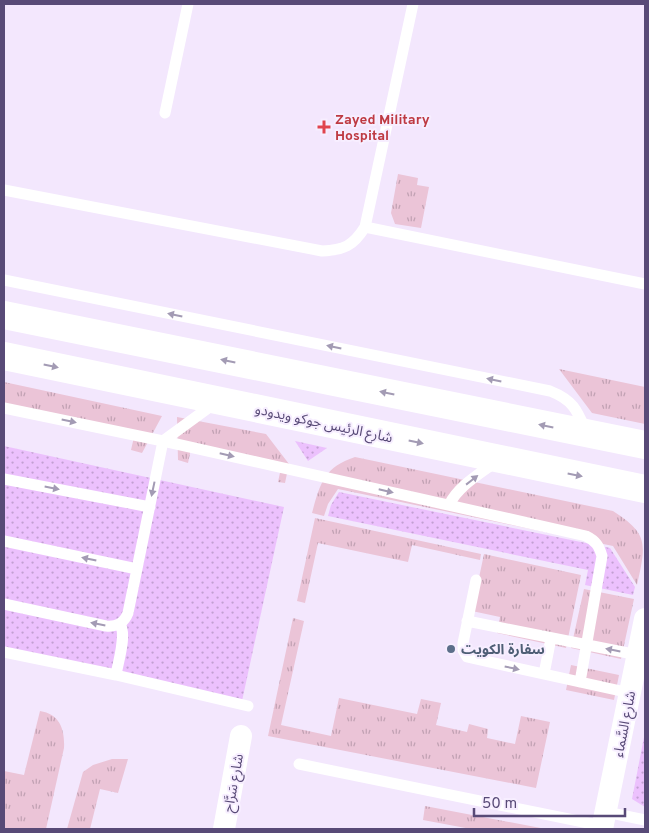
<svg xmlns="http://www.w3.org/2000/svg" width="649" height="833" viewBox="0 0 649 833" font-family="Overpass,'Noto Sans Arabic',sans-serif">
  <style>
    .grass { fill: url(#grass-tufts) }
    .sand { fill: url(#sand-dots) }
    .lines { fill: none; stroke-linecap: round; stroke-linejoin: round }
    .service { stroke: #fff; stroke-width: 11 }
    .minor { stroke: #fff; stroke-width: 22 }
    .tertiary { stroke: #fff; stroke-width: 28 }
    .oneway { fill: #a39bb4 }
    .health-dot { fill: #e0444e; stroke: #f7eeff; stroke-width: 2 }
    .service-dot { fill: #5c6f8a; stroke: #f7eeff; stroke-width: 2 }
    .labels { text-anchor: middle; stroke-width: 4; stroke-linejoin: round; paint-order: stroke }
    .health-label { font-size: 14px; font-weight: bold; fill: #be3a42; stroke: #f7eeff; text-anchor: start }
    .street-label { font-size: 14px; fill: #584a77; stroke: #f7eeff }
    .service-label { font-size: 14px; font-weight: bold; fill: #4e5e75; stroke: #f7eeff; text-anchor: start }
  </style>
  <defs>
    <pattern id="grass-tufts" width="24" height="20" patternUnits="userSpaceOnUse" patternTransform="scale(1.25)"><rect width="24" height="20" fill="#ebc4d7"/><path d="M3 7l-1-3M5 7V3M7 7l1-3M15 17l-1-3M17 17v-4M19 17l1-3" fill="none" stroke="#c1a1b3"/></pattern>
    <pattern id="sand-dots" width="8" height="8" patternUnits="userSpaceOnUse" patternTransform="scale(1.25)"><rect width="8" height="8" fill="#ecc1fd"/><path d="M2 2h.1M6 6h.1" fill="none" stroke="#c29fd2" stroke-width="1.8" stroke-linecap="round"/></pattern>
  </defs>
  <rect width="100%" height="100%" fill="#f3e7fd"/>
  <path class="grass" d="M398,174L418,178L417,185L429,187L421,228L395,224L391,213Z
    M559,369L645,387V424L592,413Z
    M4,382L162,416L142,453L131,450L134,437L4,410Z
    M177,417L266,434L289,464L285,483L278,482L281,468L191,449L188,463L178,460Z
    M355,457L613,511C649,534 646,544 637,585L613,546L338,489L328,504L324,516L312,513C320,484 324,467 355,457Z
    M315,518L481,554L480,560L412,545L408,562L318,543L305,603L297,601Z
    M484,554L581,575L566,648L497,633L500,617L472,611Z
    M584,589L634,599L621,659L571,648Z
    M293,618L304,621L281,725L331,736L339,698L417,714L421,699L441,703L436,725L467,732L469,724L488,729L487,738L515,744L521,716L550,722L536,788L268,736Z
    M571,665L619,675L614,700L566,690Z
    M40,711C60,714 65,730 64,748L46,829H4V771L24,775Z
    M112,759H128L118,793L100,789L90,829H67L83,772L93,765Z
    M425,806L546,829H471L423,820Z"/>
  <path class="sand" d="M295,441L327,448L308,461Z
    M4,446L284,507L242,701L4,650Z
    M339,492L610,548L635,587L633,595L585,585L588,570L328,516L331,505Z
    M645,732V807L632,799Z"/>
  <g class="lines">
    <path class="service" d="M165,113L188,4
      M4,190L322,251C344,250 353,246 365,227L413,4
      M365,227L645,284
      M4,280L550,391C573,400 577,410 586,431
      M4,408L163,441L586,536C596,541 599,546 602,556L580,682
      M4,479L150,507
      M449,505C458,486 481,473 497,461
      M4,541L137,569
      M476,580L463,643V650L467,657L630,693
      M4,604L106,626C117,627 124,623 128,613L163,441L215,403
      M467,621L638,655
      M4,652L116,675L248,706
      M544,674L551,638
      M116,675C118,662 127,635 120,624
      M299,764L603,826
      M606,812L645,820"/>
    <path class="minor" d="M224,829L241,736
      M602,829L645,619"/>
    <path class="tertiary" d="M4,315L645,445
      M4,356L645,489"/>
  </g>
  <defs><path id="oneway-solid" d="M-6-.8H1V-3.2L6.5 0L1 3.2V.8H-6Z" transform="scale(1.25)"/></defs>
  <g class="oneway">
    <use href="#oneway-solid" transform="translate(175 315) rotate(-168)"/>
    <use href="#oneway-solid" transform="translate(334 347) rotate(-168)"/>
    <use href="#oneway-solid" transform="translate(228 361) rotate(-168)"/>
    <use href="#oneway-solid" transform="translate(51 366) rotate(12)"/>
    <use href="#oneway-solid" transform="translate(494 380) rotate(-168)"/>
    <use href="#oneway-solid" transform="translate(387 393) rotate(-168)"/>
    <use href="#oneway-solid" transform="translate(69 421) rotate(12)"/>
    <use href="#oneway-solid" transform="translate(546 426) rotate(-168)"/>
    <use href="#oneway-solid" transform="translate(416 442) rotate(12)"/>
    <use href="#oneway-solid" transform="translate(227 455) rotate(13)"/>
    <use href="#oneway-solid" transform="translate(575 475) rotate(11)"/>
    <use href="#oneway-solid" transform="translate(472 480) rotate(-38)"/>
    <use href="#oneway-solid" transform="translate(52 488) rotate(11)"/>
    <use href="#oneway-solid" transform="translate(153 489) rotate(102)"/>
    <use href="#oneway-solid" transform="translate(386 491) rotate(13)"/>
    <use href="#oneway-solid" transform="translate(89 559) rotate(-168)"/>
    <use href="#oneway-solid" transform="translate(98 624) rotate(-169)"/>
    <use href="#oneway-solid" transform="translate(613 650) rotate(-169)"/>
    <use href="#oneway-solid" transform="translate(512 668) rotate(12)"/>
  </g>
  <path class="health-dot" d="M321.5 119.5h5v5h5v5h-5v5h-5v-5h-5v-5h5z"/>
  <circle class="service-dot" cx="451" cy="649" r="5"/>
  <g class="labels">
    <g class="health-label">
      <text x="335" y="124">Zayed Military<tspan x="335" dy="16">Hospital</tspan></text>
    </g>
    <g class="street-label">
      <text transform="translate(324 423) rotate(12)" y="5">شارع الرئيس جوكو ويدودو</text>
      <text transform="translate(624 724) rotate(-79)" y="5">شارع السَّماء</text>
      <text transform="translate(233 783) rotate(-80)" y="5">شارع سَرَّاح</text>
    </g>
    <g class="service-label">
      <text x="461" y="654">سفارة الكويت</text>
    </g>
  </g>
  <rect width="649" height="833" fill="none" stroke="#584a77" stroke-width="10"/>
  <path d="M474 808v8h151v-8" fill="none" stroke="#584a77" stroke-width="2.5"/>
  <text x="482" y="808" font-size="15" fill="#584a77" stroke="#f7eeff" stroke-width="4" paint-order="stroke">50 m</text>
</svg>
